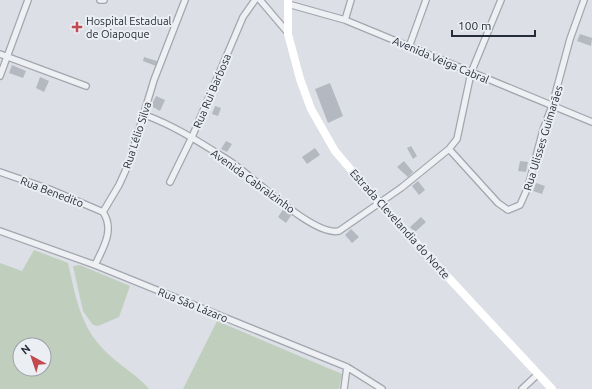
<svg xmlns="http://www.w3.org/2000/svg" width="592" height="389" viewBox="0 0 592 389" font-family="Ubuntu,sans-serif">
  <style>
    .green { fill: #c0cebe; fill-rule: evenodd }
    .building { fill: #b4b8c1 }
    .lines { fill: none; stroke-linecap: round; stroke-linejoin: round }
    .street-casing { stroke: #a2a6ae; stroke-width: 8 }
    .street { stroke: #eff0f4; stroke-width: 5.5 }
    .secondary { stroke: #fff; stroke-width: 8 }
    .poi-dot { fill: #c2494e; stroke: #ebeef3; stroke-width: 1.5 }
    .labels { text-anchor: middle; stroke-width: 4; stroke-linejoin: round; paint-order: stroke }
    .poi-label { font-size: 11px; fill: #272c3a; stroke: #ebeef3; text-anchor: start }
    .street-label { font-size: 11px; fill: #272c3a; stroke: #ebeef3 }
  </style>
  <rect width="100%" height="100%" fill="#dcdfe5"/>
  <path class="green" d="M34,250L68,263C76,298 80,327 107,353C121,366 137,375 149,389H0V263L22,271ZM20,345H44V369H20Z
    M80,265L130,286L119,317L98,326L93,325L83,311L73,266Z
    M217,321L342,374L339,389H183Z"/>
  <path class="building" d="M580,34L592,38L591,46L577,41Z
    M144,57L157,61L156,66L143,61Z
    M12,65L26,71L23,78L9,73Z
    M40,77L49,81L44,92L36,88Z
    M330,83L343,116L328,123L315,89Z
    M156,96L165,100L160,111L151,106Z
    M215,106L221,108L218,116L212,114Z
    M226,141L232,144L227,152L221,149Z
    M411,146L417,156L413,159L407,148Z
    M315,148L320,155L307,164L302,157Z
    M404,161L413,172L408,177L397,167Z
    M520,161L528,162L526,172L518,171Z
    M418,181L425,190L419,195L412,186Z
    M536,183L545,186L542,194L533,191Z
    M284,208L292,214L286,223L278,217Z
    M421,217L426,222L415,232L410,227Z
    M351,229L359,237L352,243L345,235Z"/>
  <g class="lines">
    <defs>
      <path id="street" d="M100,0H104
        M260,0L288,33
        M288,4L345,20L592,122
        M345,20L351,0
        M409,47L426,0
        M0,54L86,86
        M0,76L28,0
        M145,115C175,126 201,143 228,160C252,175 313,237 339,231L401,188L449,149L457,139L471,73L501,0
        M449,149L498,203L508,210L520,205L528,187L543,130L552,106L570,39L584,0
        M0,172L49,189L103,212
        M170,182L192,137L243,17L255,0
        M103,212L119,185L129,163L154,80L185,0
        M0,231L95,265L347,367L382,389
        M95,265C103,248 115,230 103,212
        M344,389L347,367
        M522,389L538,374"/>
    </defs>
    <use href="#street" class="street-casing"/>
    <use href="#street" class="street"/>
    <path class="secondary" d="M288,0V34L300,79L311,109L335,151L380,204L552,389"/>
  </g>
  <path class="poi-dot" d="M75 21h4v4h4v4h-4v4h-4v-4h-4v-4h4z"/>
  <g class="labels">
    <g class="poi-label">
      <text x="86" y="25">Hospital Estadual<tspan x="86" dy="13">de Oiapoque</tspan></text>
    </g>
    <g class="street-label">
      <text transform="translate(441 60) rotate(23)" y="4">Avenida Veiga Cabral</text>
      <text transform="translate(212 91) rotate(-67)" y="4">Rua Rui Barbosa</text>
      <text transform="translate(137 135) rotate(-72)" y="4">Rua Lélio Silva</text>
      <text transform="translate(543 138) rotate(-73)" y="4">Rua Ulisses Guimarães</text>
      <text transform="translate(253 181) rotate(36)" y="4">Avenida Cabralzinho</text>
      <text transform="translate(52 192) rotate(21)" y="4">Rua Benedito</text>
      <text transform="translate(400 224) rotate(48)" y="4">Estrada Clevelandia do Norte</text>
      <text transform="translate(193 305) rotate(22)" y="4">Rua São Lázaro</text>
    </g>
  </g>
  <g transform="translate(32 357) rotate(320)"><circle r="19" fill="#ebeef3" stroke="#9da0a9"/>
  <path d="M0-3L7 15L0 10L-7 15Z" fill="#c2494e"/>
  <text y="-6" font-size="11" font-weight="bold" text-anchor="middle" fill="#272c3a">N</text>
  </g>
  <path d="M452 30v6h83v-6" fill="none" stroke="#272c3a" stroke-width="2"/>
  <text x="458" y="30" font-size="12" fill="#272c3a" stroke="#ebeef3" stroke-width="3" paint-order="stroke">100 m</text>
</svg>
